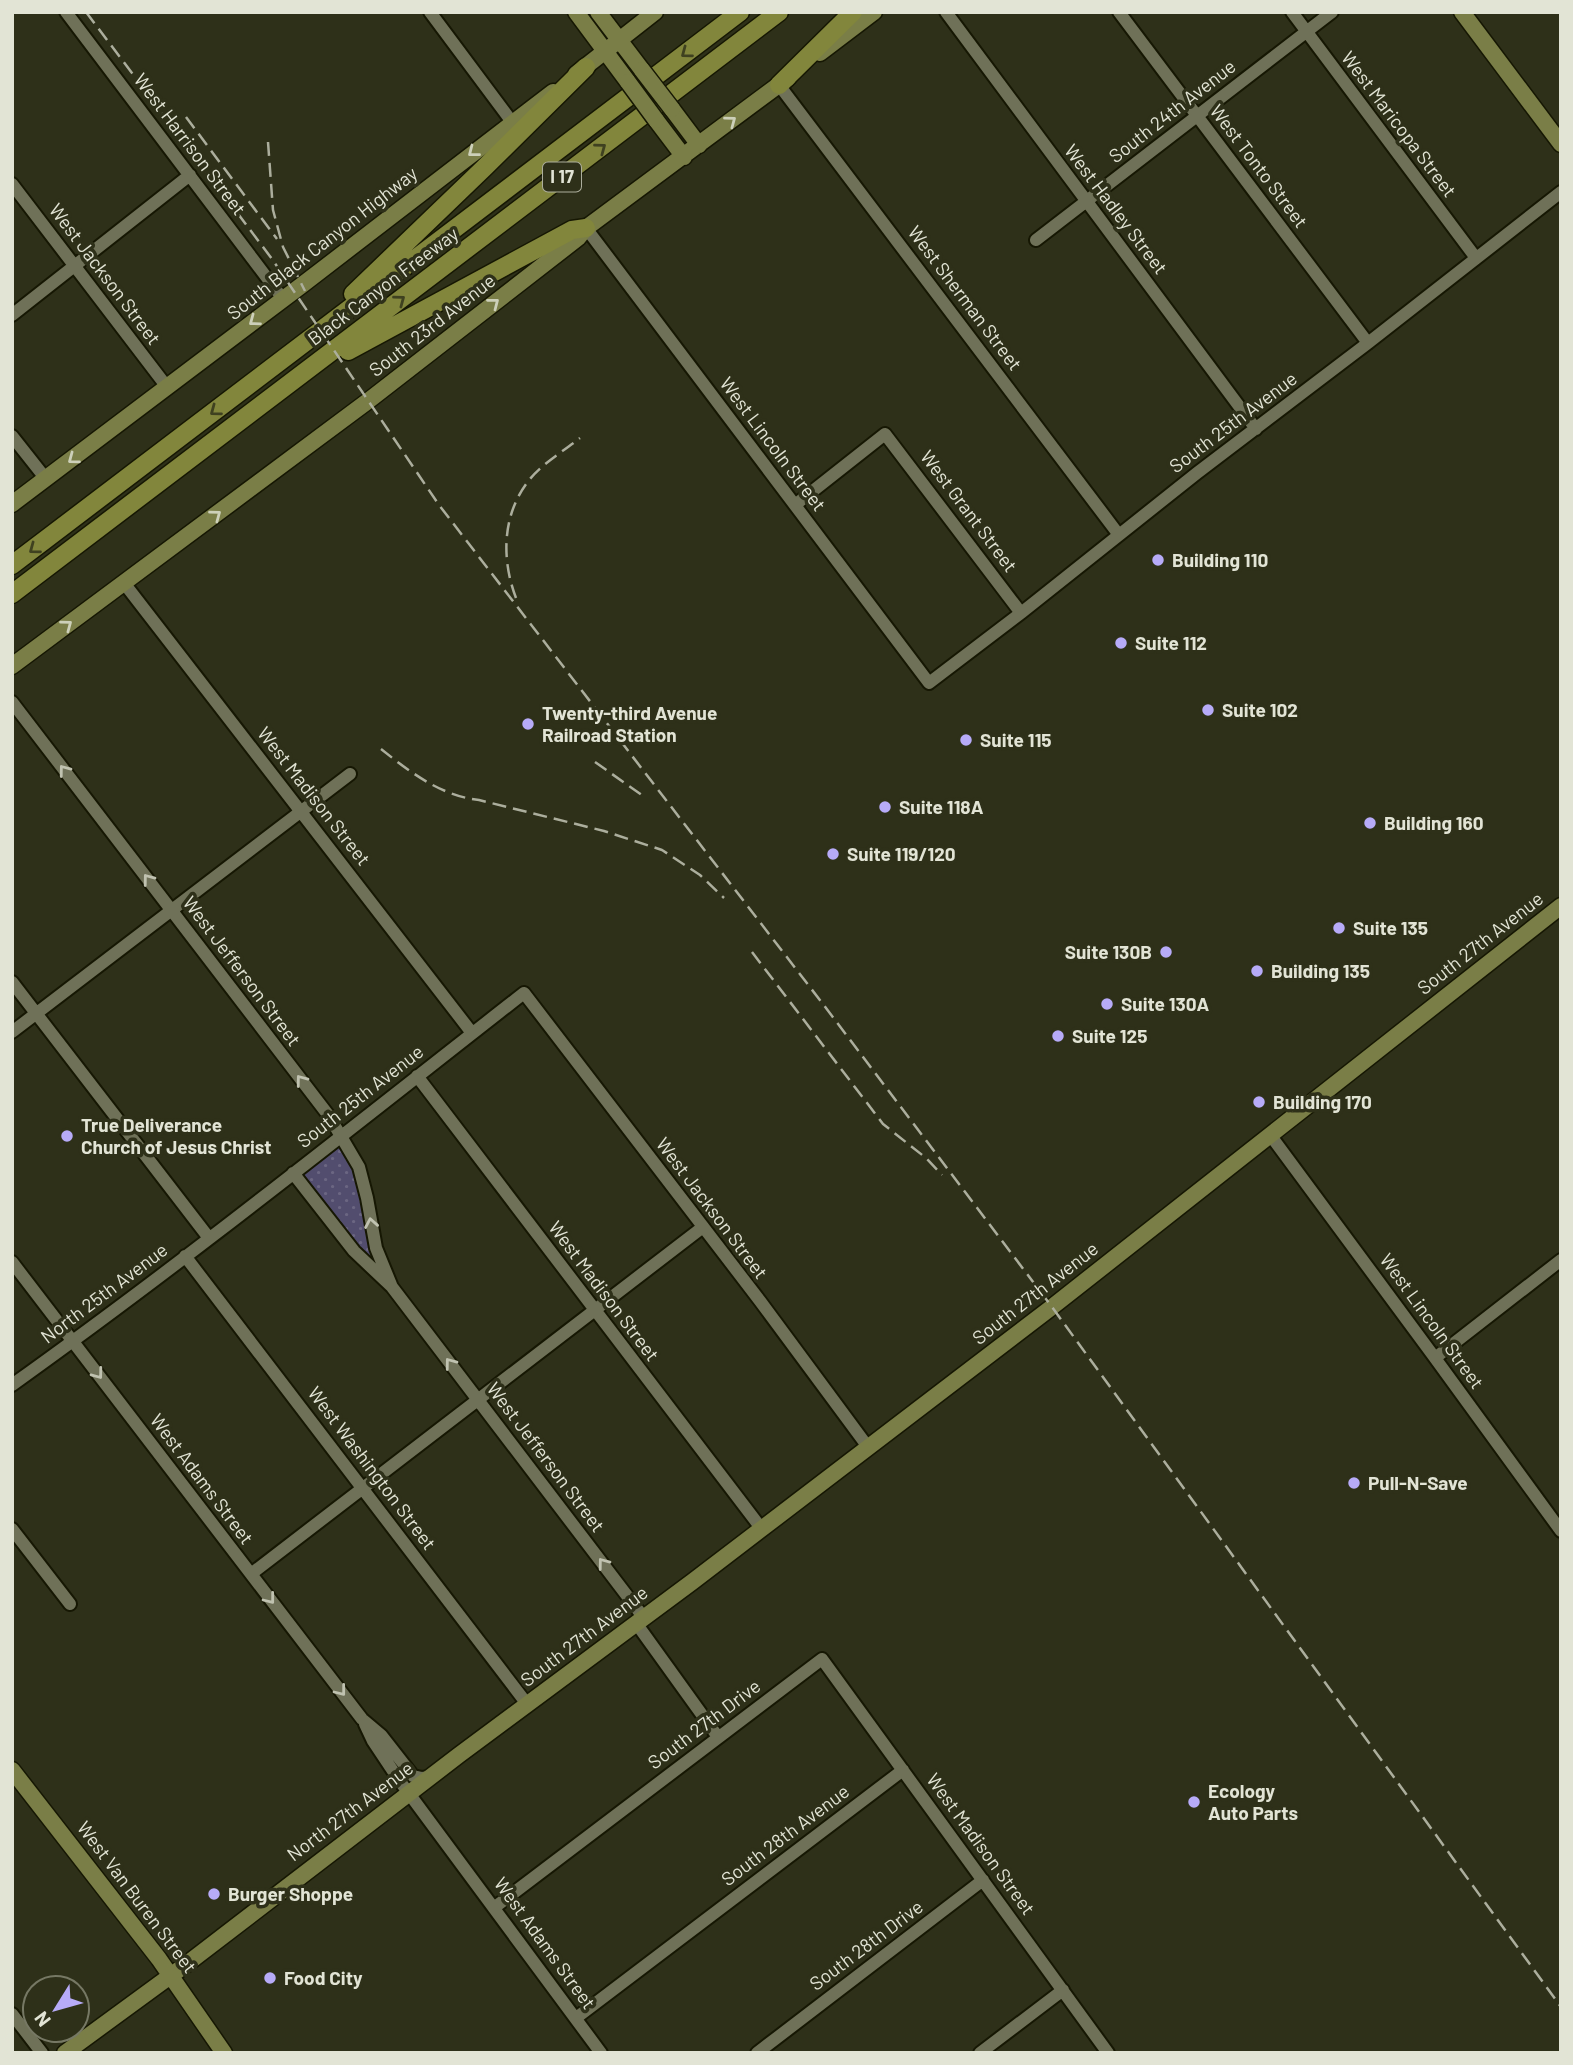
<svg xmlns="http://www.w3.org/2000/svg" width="1573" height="2065" viewBox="0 0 1573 2065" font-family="Barlow,sans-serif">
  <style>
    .park { fill: url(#park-dots) }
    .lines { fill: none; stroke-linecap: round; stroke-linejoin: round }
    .minor-casing { stroke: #161703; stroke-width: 16 }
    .major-casing { stroke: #161703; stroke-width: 19 }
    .highway-casing { stroke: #161703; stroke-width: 21 }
    .minor { stroke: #6f7158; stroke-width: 12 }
    .major { stroke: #7a7e47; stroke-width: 16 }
    .highway { stroke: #82863c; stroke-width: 18 }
    .rail { stroke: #acae9d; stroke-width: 2.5; stroke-dasharray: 14 7; stroke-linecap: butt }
    .major-bridge-casing { stroke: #161703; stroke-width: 19; stroke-linecap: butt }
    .major-bridge { stroke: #7a7e47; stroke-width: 16 }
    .oneway { stroke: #3f4120 }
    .oneway2 { stroke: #cdd0b9 }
    .oneway3 { stroke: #c0c2b0 }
    .poi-dot { fill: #b7abf8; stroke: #2e3019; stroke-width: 2.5 }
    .labels { text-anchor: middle; stroke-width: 7; stroke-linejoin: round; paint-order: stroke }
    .shield { fill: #2e3019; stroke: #acae9d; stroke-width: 2 }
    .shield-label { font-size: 18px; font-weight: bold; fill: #e2e4d5 }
    .street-label { font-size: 19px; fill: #e2e4d5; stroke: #2e3019 }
    .poi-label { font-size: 19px; font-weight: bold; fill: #e2e4d5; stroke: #2e3019; text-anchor: start }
  </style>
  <defs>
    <pattern id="park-dots" width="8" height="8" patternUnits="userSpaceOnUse" patternTransform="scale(1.75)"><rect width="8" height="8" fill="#524d6e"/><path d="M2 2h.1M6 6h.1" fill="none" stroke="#6b6682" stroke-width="1.8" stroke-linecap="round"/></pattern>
  </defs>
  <rect width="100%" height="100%" fill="#2e3019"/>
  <path class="park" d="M341,1135L352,1152L392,1287L293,1173Z"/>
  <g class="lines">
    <defs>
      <path id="minor" d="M66,12L283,299
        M430,12L512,122
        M946,12L1256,429
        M1119,12L1368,343
        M1292,12L1476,258
        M779,85L1119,535
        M12,184L167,387
        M586,228L929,683L1021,613L1197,473L1368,343L1561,192
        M1036,240L1332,12
        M12,315L190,175
        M12,436L46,479
        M795,505L885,434L1021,613
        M124,583L472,1033
        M12,702L329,1116L359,1167L367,1198L376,1248L392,1287
        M12,982L209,1238
        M12,1032L350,774
        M417,1076L761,1528
        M1271,1136L1435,1358L1561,1531
        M293,1173L354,1251L392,1287L644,1618
        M185,1256L527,1704
        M12,1262L362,1719L381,1735L413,1776L422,1778L430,1777
        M1435,1358L1561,1260
        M12,1385C187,1260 355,1125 524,993L760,1301L868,1447
        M12,1529L70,1604
        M251,1574L703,1227
        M636,1623L718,1737
        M365,1724L373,1741L399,1780L601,2053
        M495,1907L822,1659L1108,2053
        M12,2014L42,2053
        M576,2018L903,1770
        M757,2053L983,1880
        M980,2053L1063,1990"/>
      <path id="major" d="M576,12L628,82
        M598,12L642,70
        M1462,12L1561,144
        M820,53L874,12
        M576,74L655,12
        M672,109L699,145
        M656,120L684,157
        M12,504L302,285L553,92
        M12,666L368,401L578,238L586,228L788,78
        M12,1770L159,1959L224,2053
        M65,2053L188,1963L459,1755L692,1582L1052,1307L1561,906"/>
      <path id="highway" d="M779,85L853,12
        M353,294L485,167L586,67
        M348,351L572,230L586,228
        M12,565L740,12
        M12,594L779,12"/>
    </defs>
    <use href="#minor" class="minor-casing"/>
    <use href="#major" class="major-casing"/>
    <use href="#highway" class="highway-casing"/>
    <use href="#minor" class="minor"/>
    <use href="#major" class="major"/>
    <use href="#highway" class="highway"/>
    <path class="rail" d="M86,12L272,259L439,505L826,1008L1052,1307L1561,2007
      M186,117L277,239
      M268,142L273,210L283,247L305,291
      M516,598C501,559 502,513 530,479C543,463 564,451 580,438
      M381,749C410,772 441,796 479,800L604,831L662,850L700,875L724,898
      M595,762L646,798
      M752,952L883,1124L926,1158L942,1175"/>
    <defs>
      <path id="major-bridge" d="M642,70L672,109
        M628,82L656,120"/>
    </defs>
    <use href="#major-bridge" class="major-bridge-casing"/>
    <use href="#major-bridge" class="major-bridge"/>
  </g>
  <defs><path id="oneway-chevron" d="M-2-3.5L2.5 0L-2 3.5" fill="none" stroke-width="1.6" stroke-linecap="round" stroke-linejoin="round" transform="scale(1.75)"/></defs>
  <g class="oneway">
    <use href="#oneway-chevron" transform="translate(686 53) rotate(143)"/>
    <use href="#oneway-chevron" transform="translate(601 148) rotate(-37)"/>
    <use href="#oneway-chevron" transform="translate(400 300) rotate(-37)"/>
    <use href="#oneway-chevron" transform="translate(215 411) rotate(143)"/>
    <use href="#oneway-chevron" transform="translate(34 549) rotate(143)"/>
  </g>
  <g class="oneway2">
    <use href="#oneway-chevron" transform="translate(731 121) rotate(-37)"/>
    <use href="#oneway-chevron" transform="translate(473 152) rotate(142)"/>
    <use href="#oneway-chevron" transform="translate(494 303) rotate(-38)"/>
    <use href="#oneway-chevron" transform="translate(254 321) rotate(143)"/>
    <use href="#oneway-chevron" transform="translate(73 459) rotate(143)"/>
    <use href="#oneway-chevron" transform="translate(216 515) rotate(-37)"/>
    <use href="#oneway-chevron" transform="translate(67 625) rotate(-37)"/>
  </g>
  <g class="oneway3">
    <use href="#oneway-chevron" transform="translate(64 770) rotate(-127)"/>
    <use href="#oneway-chevron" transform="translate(148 879) rotate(-127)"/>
    <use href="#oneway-chevron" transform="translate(301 1080) rotate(-127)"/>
    <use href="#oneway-chevron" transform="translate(371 1223) rotate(-100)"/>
    <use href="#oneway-chevron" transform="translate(450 1363) rotate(-127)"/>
    <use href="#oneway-chevron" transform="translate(98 1374) rotate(53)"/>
    <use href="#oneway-chevron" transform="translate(603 1563) rotate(-127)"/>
    <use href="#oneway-chevron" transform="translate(270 1599) rotate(52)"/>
    <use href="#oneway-chevron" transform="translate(341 1691) rotate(52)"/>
  </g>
  <g class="poi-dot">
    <circle cx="1158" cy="560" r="7"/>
    <circle cx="1121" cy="643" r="7"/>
    <circle cx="1208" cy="710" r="7"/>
    <circle cx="528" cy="724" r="7"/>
    <circle cx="966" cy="740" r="7"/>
    <circle cx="885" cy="807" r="7"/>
    <circle cx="1370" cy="823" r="7"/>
    <circle cx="833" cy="854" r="7"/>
    <circle cx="1339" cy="928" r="7"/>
    <circle cx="1166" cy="952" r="7"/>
    <circle cx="1257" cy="971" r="7"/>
    <circle cx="1107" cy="1004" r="7"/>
    <circle cx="1058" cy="1036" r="7"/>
    <circle cx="1259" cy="1102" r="7"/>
    <circle cx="67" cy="1136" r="7"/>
    <circle cx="1354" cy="1483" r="7"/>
    <circle cx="1194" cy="1802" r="7"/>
    <circle cx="214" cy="1894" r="7"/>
    <circle cx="270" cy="1978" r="7"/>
  </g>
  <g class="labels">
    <rect class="shield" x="543" y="162.5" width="38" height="29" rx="5"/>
    <g class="shield-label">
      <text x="562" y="183">I 17</text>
    </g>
    <g class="street-label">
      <text transform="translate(1172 111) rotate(-38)" y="7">South 24th Avenue</text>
      <text transform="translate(1399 124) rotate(53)" y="7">West Maricopa Street</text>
      <text transform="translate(190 144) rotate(53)" y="7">West Harrison Street</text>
      <text transform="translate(1259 166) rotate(53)" y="7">West Tonto Street</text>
      <text transform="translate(1116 209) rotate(53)" y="7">West Hadley Street</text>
      <text transform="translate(322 243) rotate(-38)" y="7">South Black Canyon Highway</text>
      <text transform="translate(105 274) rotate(53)" y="7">West Jackson Street</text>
      <text transform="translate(383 286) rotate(-37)" y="7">Black Canyon Freeway</text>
      <text transform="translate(965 298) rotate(53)" y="7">West Sherman Street</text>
      <text transform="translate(432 325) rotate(-38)" y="7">South 23rd Avenue</text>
      <text transform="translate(1233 422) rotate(-37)" y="7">South 25th Avenue</text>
      <text transform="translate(773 444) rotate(53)" y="7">West Lincoln Street</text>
      <text transform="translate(969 511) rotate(53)" y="7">West Grant Street</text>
      <text transform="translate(314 796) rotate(52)" y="7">West Madison Street</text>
      <text transform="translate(1480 943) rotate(-38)" y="7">South 27th Avenue</text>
      <text transform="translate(242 971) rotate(53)" y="7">West Jefferson Street</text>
      <text transform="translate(360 1096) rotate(-38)" y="7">South 25th Avenue</text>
      <text transform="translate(712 1208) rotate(53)" y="7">West Jackson Street</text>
      <text transform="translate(604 1291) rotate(53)" y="7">West Madison Street</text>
      <text transform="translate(104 1293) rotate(-37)" y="7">North 25th Avenue</text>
      <text transform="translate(1035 1293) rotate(-38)" y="7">South 27th Avenue</text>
      <text transform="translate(1432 1321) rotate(54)" y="7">West Lincoln Street</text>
      <text transform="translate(546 1457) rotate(53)" y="7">West Jefferson Street</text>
      <text transform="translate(372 1468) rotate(53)" y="7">West Washington Street</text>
      <text transform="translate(202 1479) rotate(53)" y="7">West Adams Street</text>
      <text transform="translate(584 1636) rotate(-37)" y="7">South 27th Avenue</text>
      <text transform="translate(704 1724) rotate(-37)" y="7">South 27th Drive</text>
      <text transform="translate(350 1811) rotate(-37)" y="7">North 27th Avenue</text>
      <text transform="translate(785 1835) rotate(-37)" y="7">South 28th Avenue</text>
      <text transform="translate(981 1844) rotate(54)" y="7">West Madison Street</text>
      <text transform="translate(137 1897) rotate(53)" y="7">West Van Buren Street</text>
      <text transform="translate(545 1943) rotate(54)" y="7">West Adams Street</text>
      <text transform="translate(866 1945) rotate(-37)" y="7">South 28th Drive</text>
    </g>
    <g class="poi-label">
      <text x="1172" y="567">Building 110</text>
      <text x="1135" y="650">Suite 112</text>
      <text x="1222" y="717">Suite 102</text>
      <text x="542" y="720">Twenty-third Avenue<tspan x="542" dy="22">Railroad Station</tspan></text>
      <text x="980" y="747">Suite 115</text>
      <text x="899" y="814">Suite 118A</text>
      <text x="1384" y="830">Building 160</text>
      <text x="847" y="861">Suite 119/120</text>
      <text x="1353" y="935">Suite 135</text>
      <text x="1152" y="959" text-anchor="end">Suite 130B</text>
      <text x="1271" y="978">Building 135</text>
      <text x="1121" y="1011">Suite 130A</text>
      <text x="1072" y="1043">Suite 125</text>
      <text x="1273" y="1109">Building 170</text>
      <text x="81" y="1132">True Deliverance<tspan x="81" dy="22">Church of Jesus Christ</tspan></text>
      <text x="1368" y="1490">Pull-N-Save</text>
      <text x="1208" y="1798">Ecology<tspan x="1208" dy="22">Auto Parts</tspan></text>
      <text x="228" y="1901">Burger Shoppe</text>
      <text x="284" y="1985">Food City</text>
    </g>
  </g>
  <rect width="1573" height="2065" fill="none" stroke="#e2e4d5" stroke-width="28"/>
  <g transform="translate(56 2009) rotate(233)"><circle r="33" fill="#2e3019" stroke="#767864" stroke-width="2"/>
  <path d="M0-5L12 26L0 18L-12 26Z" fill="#b7abf8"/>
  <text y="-10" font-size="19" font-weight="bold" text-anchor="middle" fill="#e2e4d5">N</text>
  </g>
</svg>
